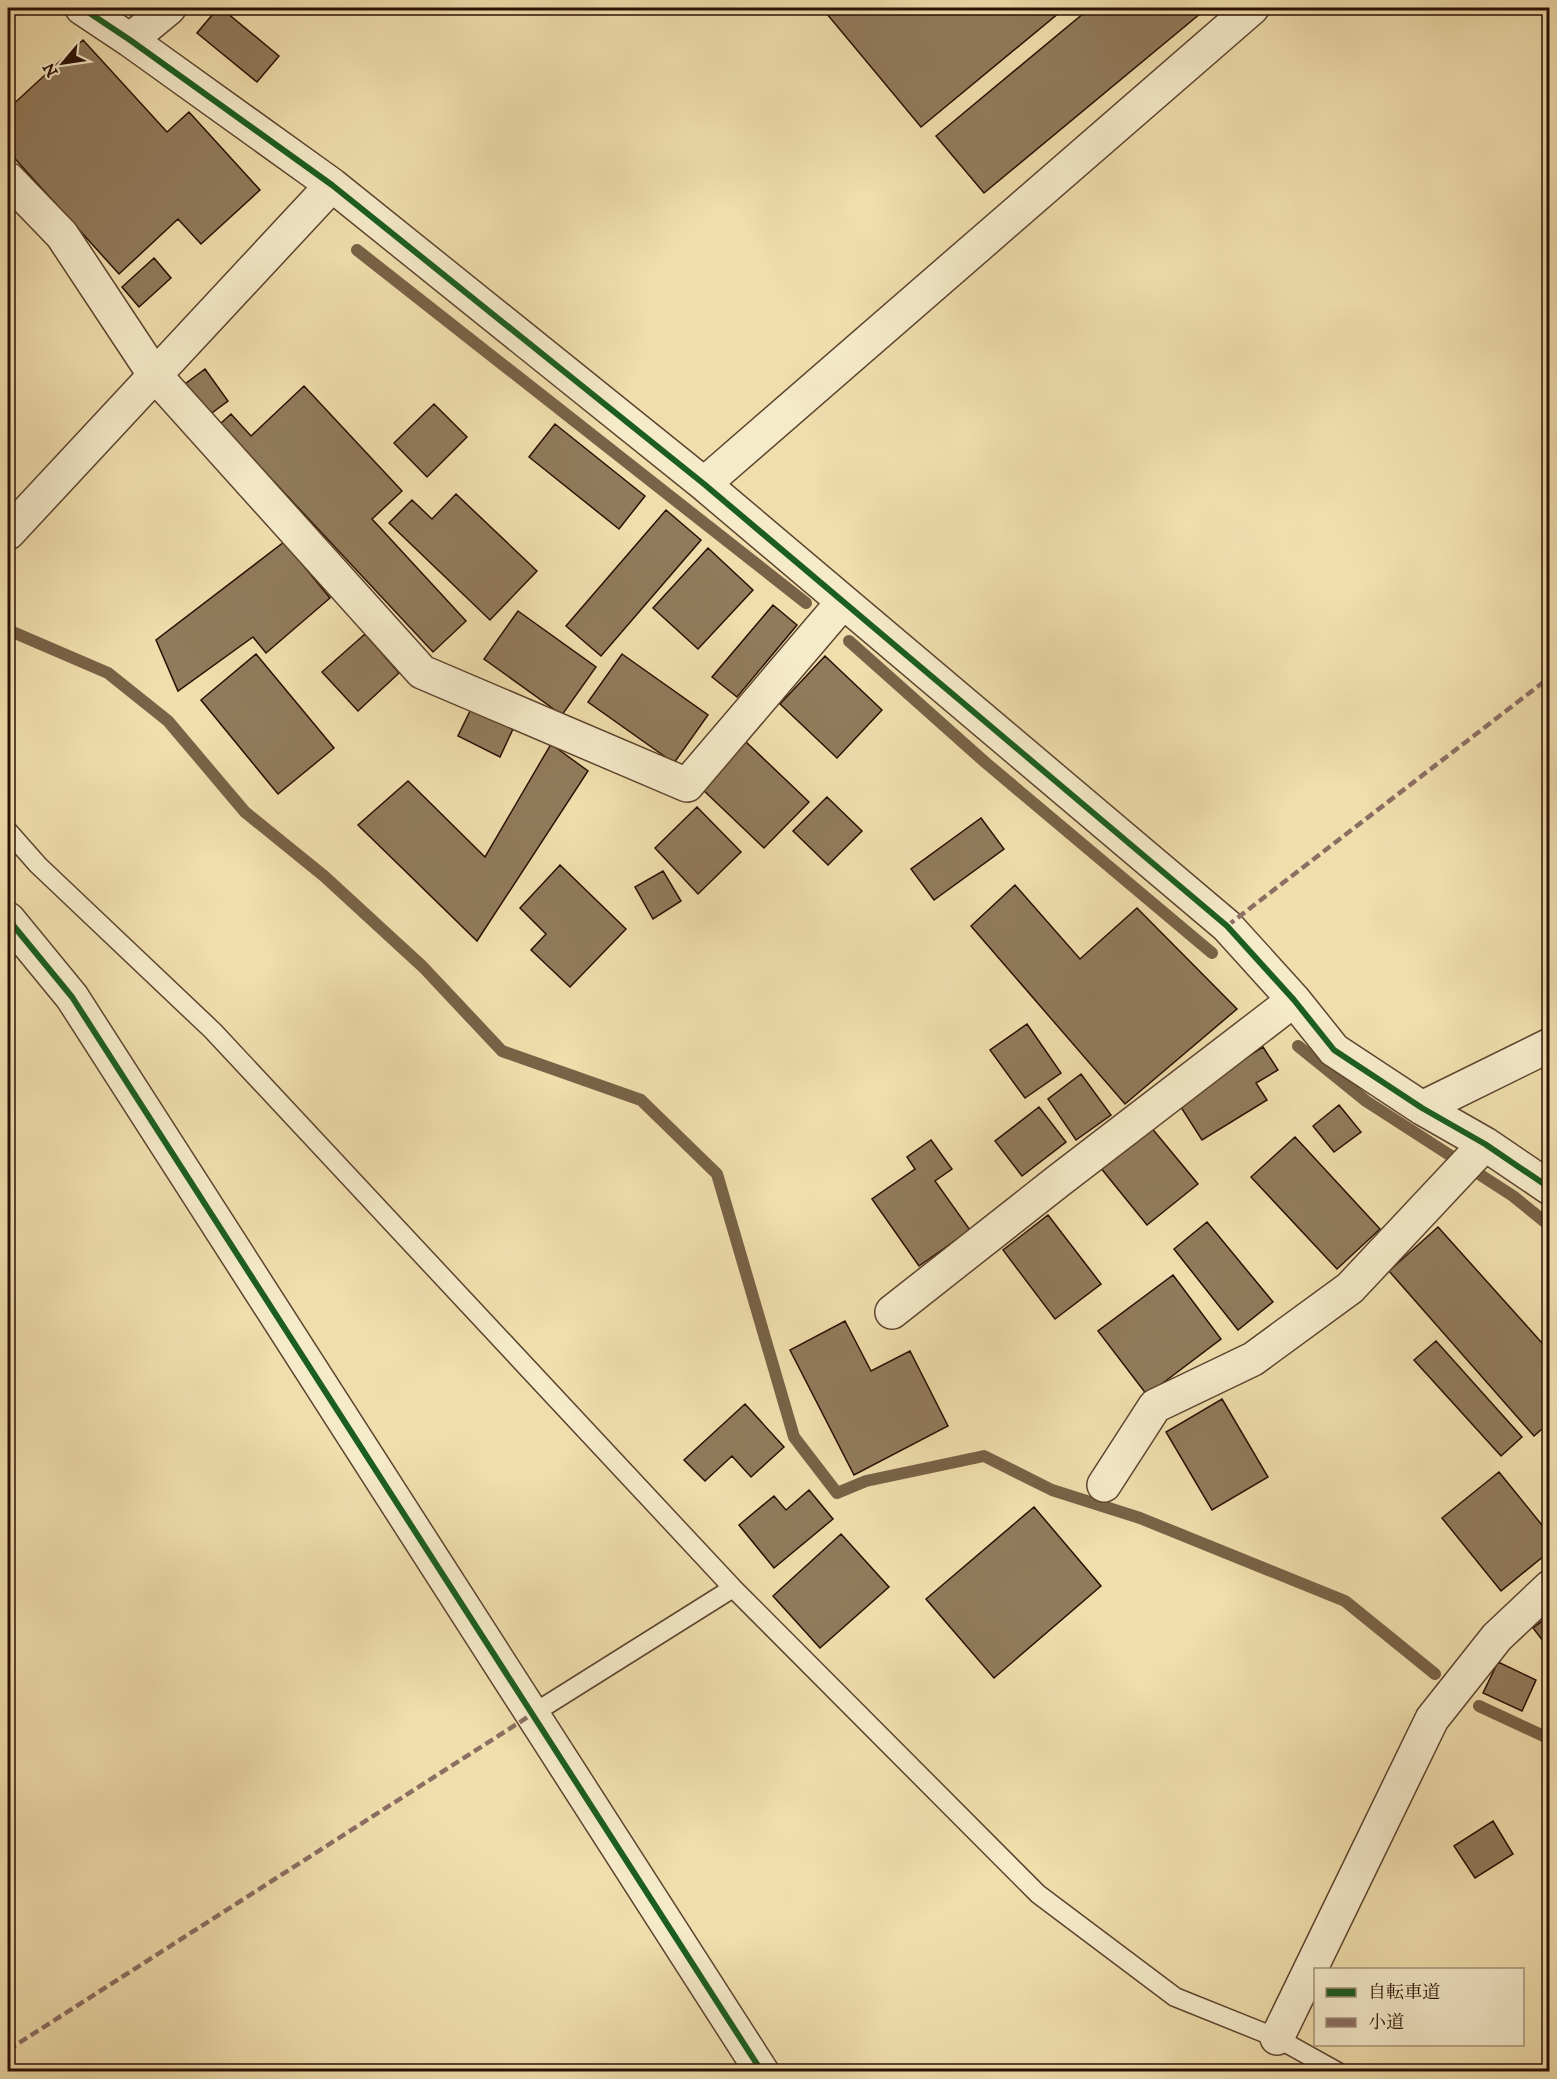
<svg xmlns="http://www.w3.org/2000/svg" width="1557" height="2079" viewBox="0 0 1557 2079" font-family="'IM FELL DW Pica','Noto Serif JP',serif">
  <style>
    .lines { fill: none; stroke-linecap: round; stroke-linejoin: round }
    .stream { stroke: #796247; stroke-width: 12 }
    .building { fill: #917b5c; stroke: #2a1004; stroke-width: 1.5 }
    .service-casing { stroke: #5c442e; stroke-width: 21 }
    .minor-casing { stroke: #5c442e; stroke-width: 36 }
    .tertiary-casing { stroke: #5c442e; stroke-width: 36 }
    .service { stroke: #f5eaca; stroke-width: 18 }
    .minor { stroke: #f5eaca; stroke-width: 33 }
    .tertiary { stroke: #f5eaca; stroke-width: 33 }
    .quiet { stroke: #8d6e63; stroke-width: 4.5; stroke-dasharray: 9 4.5; stroke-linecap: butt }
    .cycleway-casing { stroke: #f5eaca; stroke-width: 10 }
    .cycleway { stroke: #1b5e20; stroke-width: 6 }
  </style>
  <rect width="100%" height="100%" fill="#f0dead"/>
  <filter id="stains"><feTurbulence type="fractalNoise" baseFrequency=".00333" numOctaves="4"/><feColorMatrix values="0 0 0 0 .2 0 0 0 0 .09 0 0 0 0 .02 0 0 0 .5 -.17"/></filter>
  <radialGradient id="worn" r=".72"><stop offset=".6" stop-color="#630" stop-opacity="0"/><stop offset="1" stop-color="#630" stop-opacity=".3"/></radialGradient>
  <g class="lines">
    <path class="stream" d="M357,250L806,603
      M8,630L108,673L168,721L245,812L324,876L423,967L502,1051L641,1100L717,1174L794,1437L837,1493L866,1481L984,1456L1052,1490L1140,1518L1345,1601L1435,1674
      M849,641L986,763L1212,953
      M1298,1046L1366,1101L1513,1196L1550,1226
      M1479,1706L1550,1739"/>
  </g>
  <path class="building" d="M218,8H221L279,56L257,82L197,33Z
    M822,8H1065L921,127Z
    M1090,8H1207L984,193L936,136Z
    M83,40L167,132L189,112L260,190L201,244L178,219L119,274L8,151V109Z
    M154,258L171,278L139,307L122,287Z
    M205,369L228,401L205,418L181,387Z
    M304,386L402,491L372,519L466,621L433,652L220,424L231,414L251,436Z
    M434,404L467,437L427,477L394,443Z
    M555,424L645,496L619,529L529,457Z
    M456,494L537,571L490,620L389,523L412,500L432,519Z
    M666,510L701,540L601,656L566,626Z
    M284,542L330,598L266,653L253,637L178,691L156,640Z
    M708,548L753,590L698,649L653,608Z
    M773,605L797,625L737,697L712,677Z
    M518,611L596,667L562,715L484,659Z
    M365,634L399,673L358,711L322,672Z
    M256,654L334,748L278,794L201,700Z
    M622,654L708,715L674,763L588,702Z
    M825,656L882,710L837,758L780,704Z
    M471,709L513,729L500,757L458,736Z
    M745,741L809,802L764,848L700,787Z
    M551,744L588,771L477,941L358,825L408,781L485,857Z
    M827,797L862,831L828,865L793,831Z
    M697,807L741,852L698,894L655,848Z
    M981,818L1004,849L934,900L911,869Z
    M560,865L626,929L570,987L531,950L546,934L520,908Z
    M663,871L681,901L653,919L635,887Z
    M1015,885L1080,959L1137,908L1237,1009L1125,1104L971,926Z
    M1027,1024L1061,1073L1025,1098L990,1050Z
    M1263,1047L1278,1070L1256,1083L1267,1100L1202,1140L1177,1101Z
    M1081,1074L1111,1115L1076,1140L1048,1099Z
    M1339,1105L1361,1132L1334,1152L1313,1126Z
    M1039,1107L1066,1142L1022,1176L995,1141Z
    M1150,1126L1198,1184L1147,1225L1100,1167Z
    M1295,1137L1380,1229L1337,1269L1251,1177Z
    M931,1140L952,1169L935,1181L970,1230L919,1266L872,1199L915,1169L907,1157Z
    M1048,1215L1101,1284L1055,1319L1003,1250Z
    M1207,1222L1273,1302L1238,1330L1174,1249Z
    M1438,1227L1550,1352V1422L1534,1436L1389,1271Z
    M1173,1275L1221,1339L1147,1395L1098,1331Z
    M845,1321L871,1371L910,1351L948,1426L854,1475L790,1350Z
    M1436,1341L1522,1437L1501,1456L1414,1360Z
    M1222,1399L1268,1477L1212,1510L1166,1432Z
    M745,1404L784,1447L751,1477L732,1456L705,1481L684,1460Z
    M1499,1472L1550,1535V1551L1501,1591L1442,1518Z
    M809,1490L833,1519L774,1568L739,1525L774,1496L786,1510Z
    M1034,1507L1101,1586L994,1678L926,1599Z
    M841,1534L889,1587L820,1648L773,1596Z
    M1550,1615V1650L1533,1628Z
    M1498,1662L1536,1680L1522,1711L1483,1693Z
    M1493,1821L1513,1854L1475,1878L1454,1846Z"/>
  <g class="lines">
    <defs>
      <path id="service" d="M8,831L38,865L213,1031L733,1588L1038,1894L1175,1997L1277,2038L1338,2072
        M534,1713L733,1588"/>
      <path id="minor" d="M82,8L130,40L332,185L704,484L1227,926L1294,1000L1334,1050L1422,1108L1485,1144L1550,1188
        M130,40L169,8
        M8,179L62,235L154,374L422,672L687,785L843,602
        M704,484L1252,8
        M8,533L332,185
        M1422,1108L1550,1045
        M892,1312L1057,1182L1294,1000
        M1104,1485L1155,1406L1253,1359L1350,1288L1485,1144
        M1277,2038L1432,1719L1497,1637L1550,1587"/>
      <path id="tertiary" d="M8,919L72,997L762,2072"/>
    </defs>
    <use href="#service" class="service-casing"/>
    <use href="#minor" class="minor-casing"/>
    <use href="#tertiary" class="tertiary-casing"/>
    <use href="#service" class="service"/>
    <use href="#minor" class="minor"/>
    <use href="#tertiary" class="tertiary"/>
    <path class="quiet" d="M1227,926L1550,677
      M8,2050L534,1713"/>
    <defs>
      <path id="cycleway" d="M82,8L130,40L332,185L704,484L1227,926L1294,1000L1334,1050L1422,1108L1485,1144L1550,1188
        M8,919L72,997L762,2072"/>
    </defs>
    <use href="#cycleway" class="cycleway-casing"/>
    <use href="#cycleway" class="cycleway"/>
  </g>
  <rect width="1557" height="2079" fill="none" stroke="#f0dead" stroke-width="30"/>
  <rect x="9" y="9" width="1539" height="2061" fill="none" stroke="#2a1004" stroke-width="3"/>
  <rect x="15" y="15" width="1527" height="2049" fill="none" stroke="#2a1004" stroke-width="1.5"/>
  <rect x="1314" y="1968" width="210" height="78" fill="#f5eaca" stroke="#a4937b" stroke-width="1.5"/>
  <rect x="1326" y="1988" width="30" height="9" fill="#1b5e20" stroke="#a4937b" stroke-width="1.5"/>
  <text x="1368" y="1998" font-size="18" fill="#2a1004">自転車道</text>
  <rect x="1326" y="2018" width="30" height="9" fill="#8d6e63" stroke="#a4937b" stroke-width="1.5"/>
  <text x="1368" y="2028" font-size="18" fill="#2a1004">小道</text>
  <g transform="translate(63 63) rotate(241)" stroke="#f5eaca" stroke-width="4.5" paint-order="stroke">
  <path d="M0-4.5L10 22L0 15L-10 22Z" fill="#2a1004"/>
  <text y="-9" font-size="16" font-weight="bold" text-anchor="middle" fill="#2a1004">N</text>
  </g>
  <rect width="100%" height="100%" filter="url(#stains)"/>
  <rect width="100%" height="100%" fill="url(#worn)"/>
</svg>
